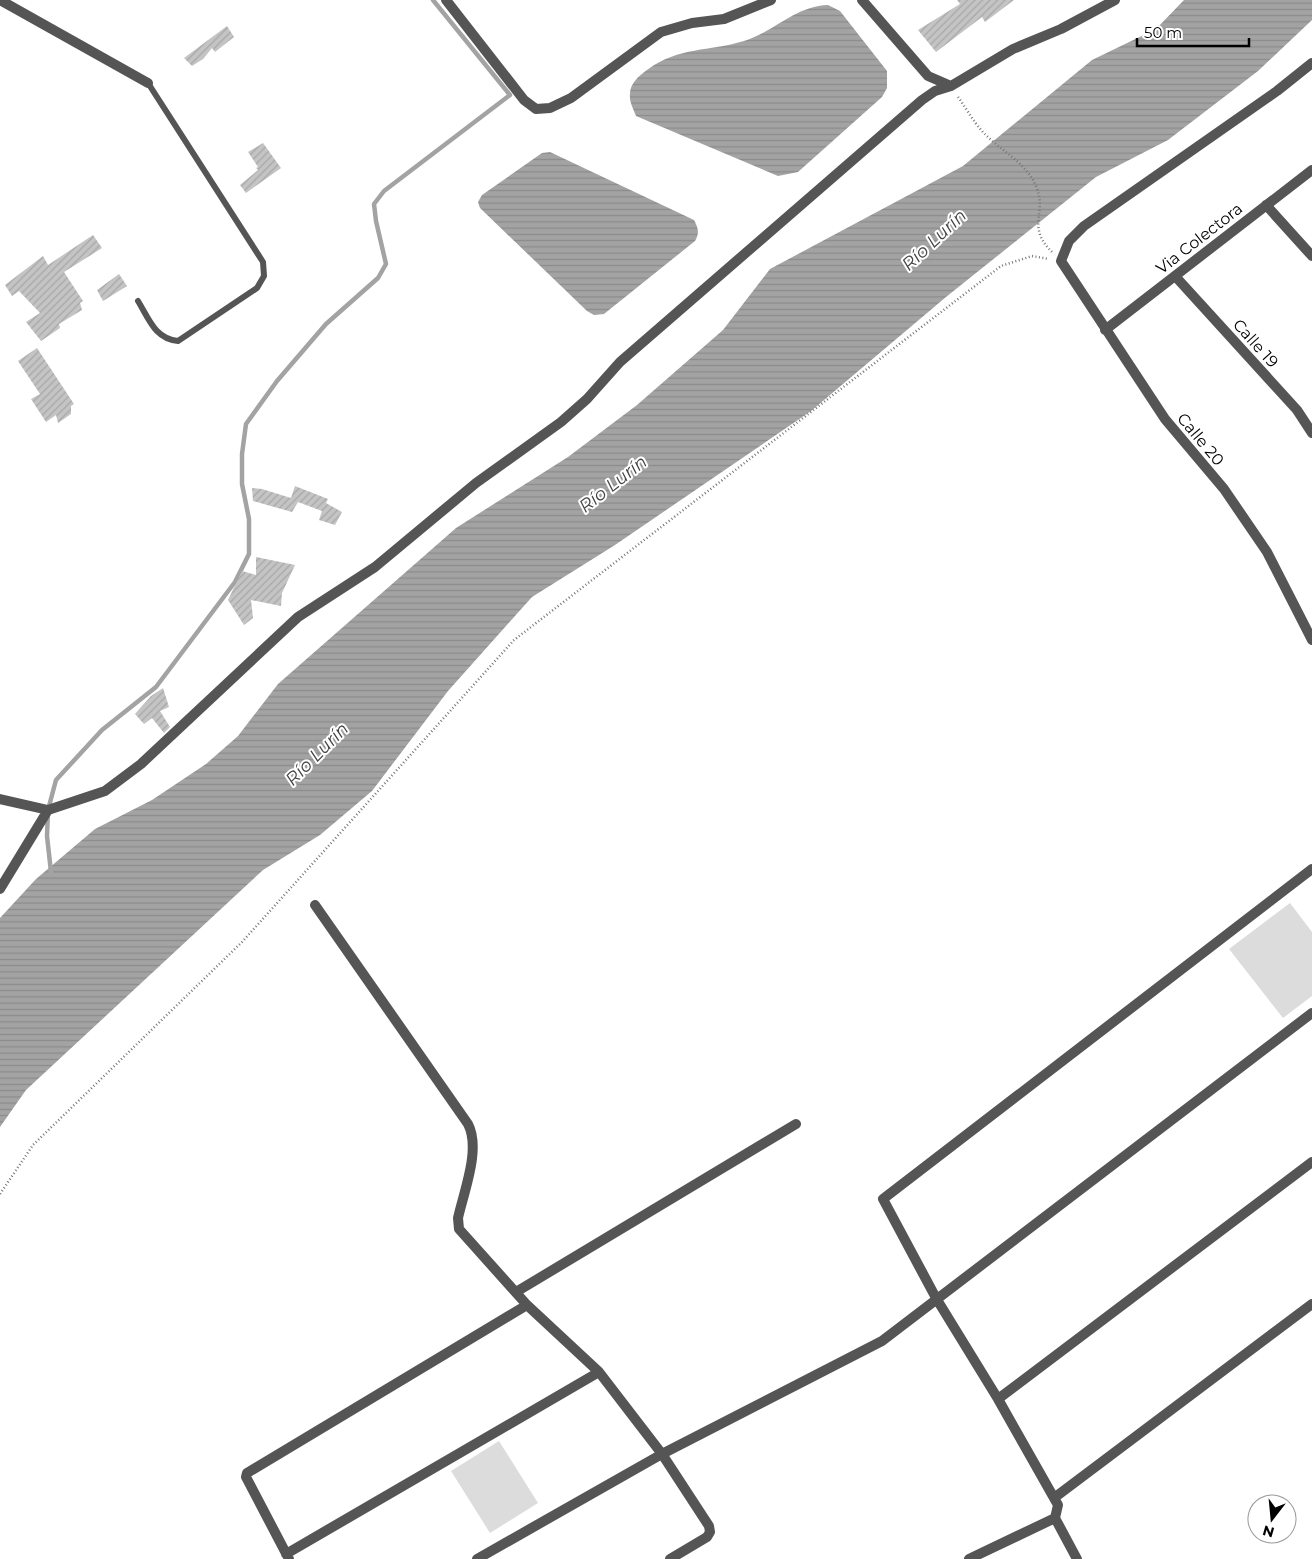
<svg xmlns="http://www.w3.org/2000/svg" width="1312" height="1559" viewBox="0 0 1312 1559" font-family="Montserrat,sans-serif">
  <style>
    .green { fill: #dcdcdc }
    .water { fill: url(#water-rules) }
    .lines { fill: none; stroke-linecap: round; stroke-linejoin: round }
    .stream { stroke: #a3a3a3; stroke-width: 4.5 }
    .building { fill: url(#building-hatch) }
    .path { stroke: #777; stroke-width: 2.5; stroke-dasharray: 1 2.5; stroke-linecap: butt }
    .service { stroke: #555; stroke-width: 6 }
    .minor { stroke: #555; stroke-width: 10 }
    .labels { text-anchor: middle; stroke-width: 4; stroke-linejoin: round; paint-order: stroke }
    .street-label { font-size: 16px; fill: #000; stroke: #fff }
    .water-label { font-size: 18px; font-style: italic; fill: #444; stroke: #fff }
  </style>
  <defs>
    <pattern id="water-rules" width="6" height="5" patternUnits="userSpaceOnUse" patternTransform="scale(1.25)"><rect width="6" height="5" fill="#a3a3a3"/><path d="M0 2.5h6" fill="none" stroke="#8b8b8b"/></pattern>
    <pattern id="building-hatch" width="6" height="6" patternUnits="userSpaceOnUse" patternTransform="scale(1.25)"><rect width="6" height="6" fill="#c4c4c4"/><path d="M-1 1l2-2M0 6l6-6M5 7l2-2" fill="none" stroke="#a7a7a7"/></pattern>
  </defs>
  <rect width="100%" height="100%" fill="#fff"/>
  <path class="green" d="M1290,903L1312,932V996L1283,1018L1229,949Z
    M499,1441L538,1503L490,1533L451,1471Z"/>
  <path class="water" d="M1184,0H1312V20L1258,71L1168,140L1096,177L946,297L811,411L615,545L532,597L448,691L372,791L320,835L263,870L26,1090L0,1127V918L36,879L95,829L152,800L206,764L238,736L278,684L456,528L568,457L637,405L723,330L770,269L963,166L1092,60L1156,29Z
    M828,5L840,11L887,71V88L882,97L798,172L778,176L636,116C634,110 629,102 630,94C630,83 639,76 647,70C680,46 708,52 744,41C774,32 795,6 828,5Z
    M550,152L694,220C698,228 700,232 695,241L604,314L594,315L587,311L480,208L478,202L482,195L542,153Z"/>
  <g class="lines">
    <path class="stream" d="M51,872L47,836L48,810L56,780L102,730L156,687L235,582L249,554V519L242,484V454L246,424L277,381L326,324L378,278L386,264L376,221L374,204L384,191L510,95L433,0"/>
  </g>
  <path class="building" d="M957,0H1014L985,22L982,17L936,52L918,30L960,4Z
    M227,26L234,37L215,52L212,48L203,59L192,66L184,58Z
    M263,143L281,168L246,193L240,185L258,170L256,168L258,167L248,152Z
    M93,235L102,248L64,272L83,301L80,303L82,310L59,324L60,328L41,341L26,322L40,313L19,291L12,296L5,285L43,256L48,265Z
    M119,274L127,286L103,301L97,290Z
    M37,348L74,404L71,406V414L58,423L56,415L46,422L31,399L40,394L18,361Z
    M295,486L328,499L326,503L342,512L335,525L319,520L322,511L298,502L292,512L253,501L252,488L262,489L291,498Z
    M256,557L295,565L282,593L281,606L251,600L253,618L244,625L228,600L242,571L256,575Z
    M163,688L169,707L160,711L170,727L164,733L152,718L144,724L135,714L151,696Z"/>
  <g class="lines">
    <path class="path" d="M958,97C966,108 973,121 982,131C999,150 1026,162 1036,186C1048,214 1025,226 1053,253
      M0,1194L33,1145L242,942L514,640L1001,266L1032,256L1049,259"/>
    <path class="service" d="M138,301C149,319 155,339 178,341L257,288L264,276L263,262L148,83"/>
    <path class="minor" d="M0,0L148,83
      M446,0L524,100L536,109L550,108L571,98L661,32L692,23L724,19L771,0
      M862,0L928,76L951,86
      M1312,63L1277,91L1084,226L1069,241L1061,261L1165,419L1224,489L1267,552L1312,640
      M1266,205L1312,256
      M1175,276L1297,410L1312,433
      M1105,330L1312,170
      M0,799L48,810
      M0,889L48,810L105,791L141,764L298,617L375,567L476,483L561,422L587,399L620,362L922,100L935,91L951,86L1013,49L1061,29L1115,0
      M315,905L468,1124C481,1149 464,1191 458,1218L459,1229L527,1305L599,1372L662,1454L709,1526L710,1532L707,1537L670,1559
      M516,1292L796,1124
      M998,1399L1312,1162
      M1054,1498L1312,1304
      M1055,1518L1077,1559
      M286,1554L599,1372
      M289,1559L246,1477L247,1473L527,1305
      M477,1559L662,1454L882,1341L1312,1013
      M969,1559L1055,1518L1058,1505L998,1399L936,1298L883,1199L1312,869"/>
  </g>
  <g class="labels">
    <g class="street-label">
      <text transform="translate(1199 238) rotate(-38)" y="6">Via Colectora</text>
      <text transform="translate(1256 343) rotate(48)" y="6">Calle 19</text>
      <text transform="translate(1201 439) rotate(50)" y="6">Calle 20</text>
    </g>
    <g class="water-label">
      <text transform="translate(934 240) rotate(-43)" y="6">Río Lurín</text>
      <text transform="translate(613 484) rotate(-38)" y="6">Río Lurín</text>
      <text transform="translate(317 754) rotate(-45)" y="6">Río Lurín</text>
    </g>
  </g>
  <g transform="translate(1272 1519) rotate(196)"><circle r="24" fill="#ffffff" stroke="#999999"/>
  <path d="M0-4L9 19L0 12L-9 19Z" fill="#000000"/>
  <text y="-8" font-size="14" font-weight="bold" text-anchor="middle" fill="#000000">N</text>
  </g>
  <path d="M1137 38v8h112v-8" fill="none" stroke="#000000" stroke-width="2.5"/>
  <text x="1144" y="38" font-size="15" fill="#000000" stroke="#ffffff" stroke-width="4" paint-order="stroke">50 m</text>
</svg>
